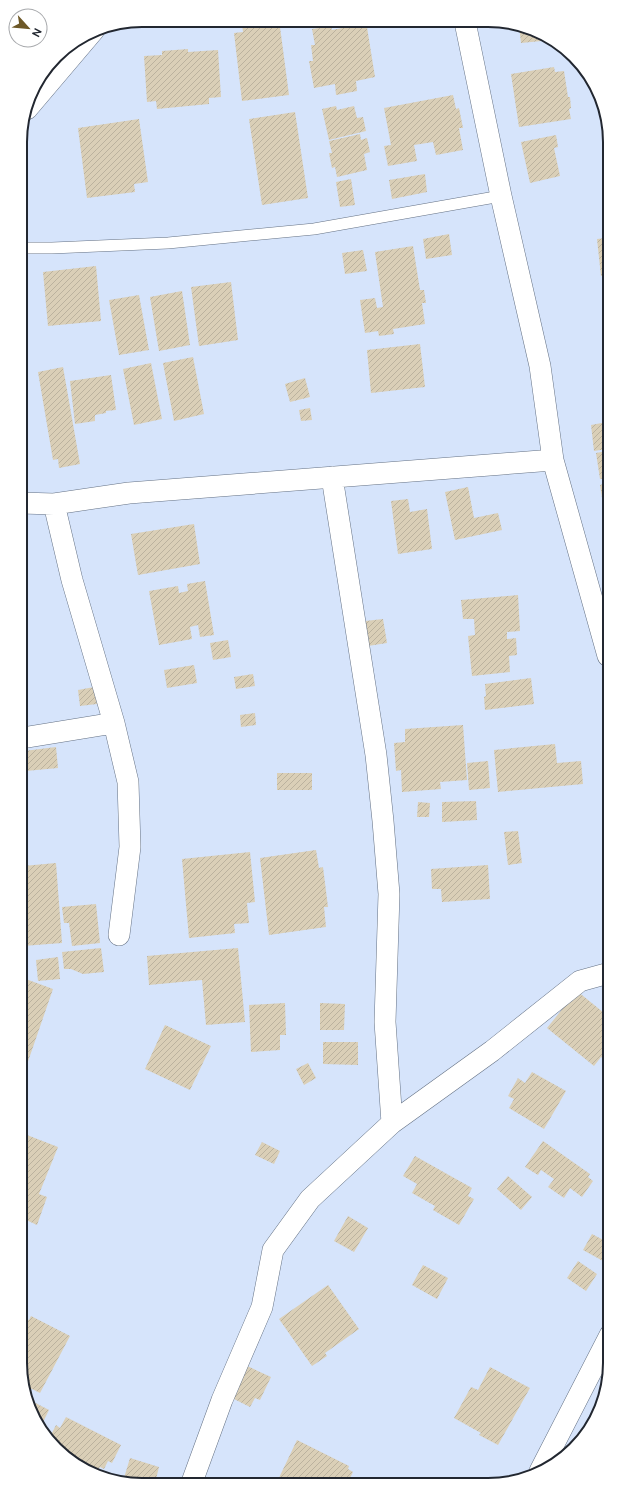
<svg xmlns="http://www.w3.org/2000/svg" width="630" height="1505" viewBox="0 0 630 1505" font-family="'DM Sans',sans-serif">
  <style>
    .building { fill: url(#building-hatch) }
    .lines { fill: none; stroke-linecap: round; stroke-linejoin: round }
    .lane-casing { stroke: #647184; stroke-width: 12 }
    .street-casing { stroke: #647184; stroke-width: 22 }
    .lane { stroke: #fff; stroke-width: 11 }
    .street { stroke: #fff; stroke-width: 21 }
    .rim { fill: none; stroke: #222730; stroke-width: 2 }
  </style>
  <defs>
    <pattern id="building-hatch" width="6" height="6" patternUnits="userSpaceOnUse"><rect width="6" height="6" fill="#dacfb7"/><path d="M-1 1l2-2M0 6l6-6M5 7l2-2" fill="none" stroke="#bbb29e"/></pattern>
  </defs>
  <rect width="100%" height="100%" fill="#d6e4fb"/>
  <path class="building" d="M270,21L271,28L280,27L289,95L242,101L234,33L243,32L242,25Z
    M346,21H366L375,77L356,81L357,91L336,95L335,84L314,88L309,61H313L311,45H315L312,29L331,26L332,30L347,27Z
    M519,25L542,33L552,40L521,43Z
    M188,49V52L218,50L221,97L209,98V104L157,109L156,101L147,102L144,56L162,55V51Z
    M554,67L555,72L564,71L568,97H570L571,108L569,109L571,119L519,127L511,74Z
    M453,95L456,109L459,108L463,128H459L463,150L436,155L433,142L414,145L417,161L388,166L384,146L391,145L384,108Z
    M336,106L337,110L354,106L357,118L363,117L366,131L329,140L322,109Z
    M295,112L308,198L262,205L249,119Z
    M139,119L148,182L134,184L135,192L87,198L78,128Z
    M360,134L361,140L367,138L370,152L364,154L367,170L337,177L335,167L332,168L329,153H332L329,141Z
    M556,135L558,147L554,148L560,176L530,183L521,142Z
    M425,174L427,192L392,199L389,180Z
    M351,179L355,205L340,207L336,182Z
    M449,234L452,255L426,259L423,239Z
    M606,238V275L601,276L597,239Z
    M413,246L420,290H424L426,303H422L425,324L393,329L394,334L379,336L378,331L365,333L360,300L375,298L377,308L383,307L375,252Z
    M363,250L367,271L345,274L342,253Z
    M96,266L101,321L48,326L43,272Z
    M231,282L238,340L199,346L191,287Z
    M182,291L190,345L159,351L150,297Z
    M139,295L149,350L119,355L109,300Z
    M420,344L425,387L371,393L367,350Z
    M193,357L204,414L174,421L163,363Z
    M151,363L162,419L134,425L123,369Z
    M63,367L80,464L59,468L58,459L53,460L38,372Z
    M111,375L116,410L106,411V413L95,415V421L75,424L70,381Z
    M305,378L310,397L290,402L285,384Z
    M310,408L312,420L301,421L299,410Z
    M607,422V449L594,451L591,425Z
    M607,451V478L600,479L596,453Z
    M607,483V510L604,511L600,485Z
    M468,487L474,518L498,513L502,530L455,540L445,492Z
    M408,499L410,512L427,509L432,549L398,554L391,501Z
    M194,524L200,564L138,575L131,534Z
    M205,581L214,635L200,637L198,625L190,627L192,639L159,645L149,591L178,586L179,593L188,591L187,584Z
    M518,595L520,631L507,632V639L516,638L517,655L509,656L510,672L472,676L468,636L488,633L475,635L474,619H463L461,600Z
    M383,619L387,643L368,646L365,621Z
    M228,640L231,657L213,660L210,643Z
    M194,665L197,683L167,688L164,670Z
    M253,674L255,686L236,689L234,677Z
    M531,678L534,704L485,710L484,697L486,696L485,684Z
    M94,687L97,704L80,706L78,690Z
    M255,713L256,725L241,727L240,715Z
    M463,725L467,780L440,782L441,789L402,792L401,770L396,771L394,743L405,742V729Z
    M555,744L557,763L581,761L583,784L498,792L494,750Z
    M56,747L58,768L26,771L24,751Z
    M488,761L490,788L469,790L467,763Z
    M277,773H312V790H277Z
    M476,801L477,820L442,822V802Z
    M418,802L430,803L429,817H417Z
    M518,831L522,863L508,865L504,832Z
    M316,850L319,868L323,867L328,907H324L326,927L269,935L260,858Z
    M250,852L255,902L247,903L249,923L234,924L235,933L189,938L182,859Z
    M56,863L62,943L23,946V866Z
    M488,865L490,899L442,902L441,889H432L431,869Z
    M96,904L100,943L72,946L69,923H64L62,907Z
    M101,948L104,972L83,974L71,969H64L62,952Z
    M238,948L245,1022L206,1025L202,980L149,985L147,956Z
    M58,957L60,979L38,981L36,960Z
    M23,978L53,989L23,1076Z
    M577,991L609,1017L608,1063L601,1057L594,1066L547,1028Z
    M285,1003L286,1035H280V1050L251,1052L249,1005Z
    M320,1003L345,1004L344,1030H320Z
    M165,1025L211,1046L190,1090L145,1069Z
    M323,1042H358V1065L323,1064Z
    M308,1063L316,1078L304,1085L296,1069Z
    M532,1072L566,1091L544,1129L509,1108L514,1099L508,1096L518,1078L525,1083Z
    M27,1135L58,1147L39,1194L47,1197L37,1225L24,1219L23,1146Z
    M543,1141L590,1174L588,1177L593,1181L582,1197L570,1188L564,1198L548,1187L554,1179L541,1170L538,1175L525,1167Z
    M262,1142L280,1151L274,1164L255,1155Z
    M415,1156L472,1188L468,1196L474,1199L459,1225L433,1210L435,1206L412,1193L417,1184L403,1176Z
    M508,1176L532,1197L521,1210L497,1189Z
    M348,1216L368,1228L354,1252L334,1241Z
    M592,1234L609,1243V1247L603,1261L583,1250Z
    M578,1261L597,1274L586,1291L567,1278Z
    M423,1265L448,1278L437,1299L412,1285Z
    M328,1285L359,1329L325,1353L327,1356L312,1366L279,1319Z
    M31,1316L70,1336L40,1393L24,1385V1318L29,1320Z
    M245,1365L271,1377L260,1400L255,1398L250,1407L230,1397Z
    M490,1367L530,1388L498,1445L479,1435L481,1433L454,1418L471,1387L478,1390Z
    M26,1398L49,1410L40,1428L36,1424Z
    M66,1417L121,1445L112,1463L108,1461L104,1469L100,1467L97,1472L61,1455L49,1439L56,1425L60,1428Z
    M297,1440L349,1466L348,1469L353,1472L348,1482H277Z
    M130,1458L159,1467L155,1483H129L130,1480L124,1478Z"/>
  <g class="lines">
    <defs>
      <path id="lane" d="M21,248H52L168,243L314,229L501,196"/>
      <path id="street" d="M465,22L501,196L540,366L553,460L608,656
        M27,109L94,30
        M332,477L376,755L383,821L389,894L385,1022L392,1123
        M21,503L54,504L129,493L553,460
        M54,504L72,580L114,723L128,782L130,847L119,935
        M22,738L114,723
        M540,1471L610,1335
        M192,1482L222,1400L262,1307L273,1250L310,1199L392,1123L492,1051L580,981L609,973"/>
    </defs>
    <use href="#lane" class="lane-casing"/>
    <use href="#street" class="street-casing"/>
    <use href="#lane" class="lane"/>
    <use href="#street" class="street"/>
  </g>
  <path d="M0 0H630V1505H0ZM142 27H488A115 115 0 0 1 603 142V1363A115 115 0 0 1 488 1478H142A115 115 0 0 1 27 1363V142A115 115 0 0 1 142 27Z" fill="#fff" fill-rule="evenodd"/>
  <path class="rim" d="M142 27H488A115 115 0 0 1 603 142V1363A115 115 0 0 1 488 1478H142A115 115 0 0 1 27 1363V142A115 115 0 0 1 142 27Z"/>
  <g transform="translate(28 28) rotate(117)"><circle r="19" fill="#ffffff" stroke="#a7a9ac"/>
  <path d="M0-3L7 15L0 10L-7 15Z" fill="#6d5827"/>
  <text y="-6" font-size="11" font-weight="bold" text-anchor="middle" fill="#222730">N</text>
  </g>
</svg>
